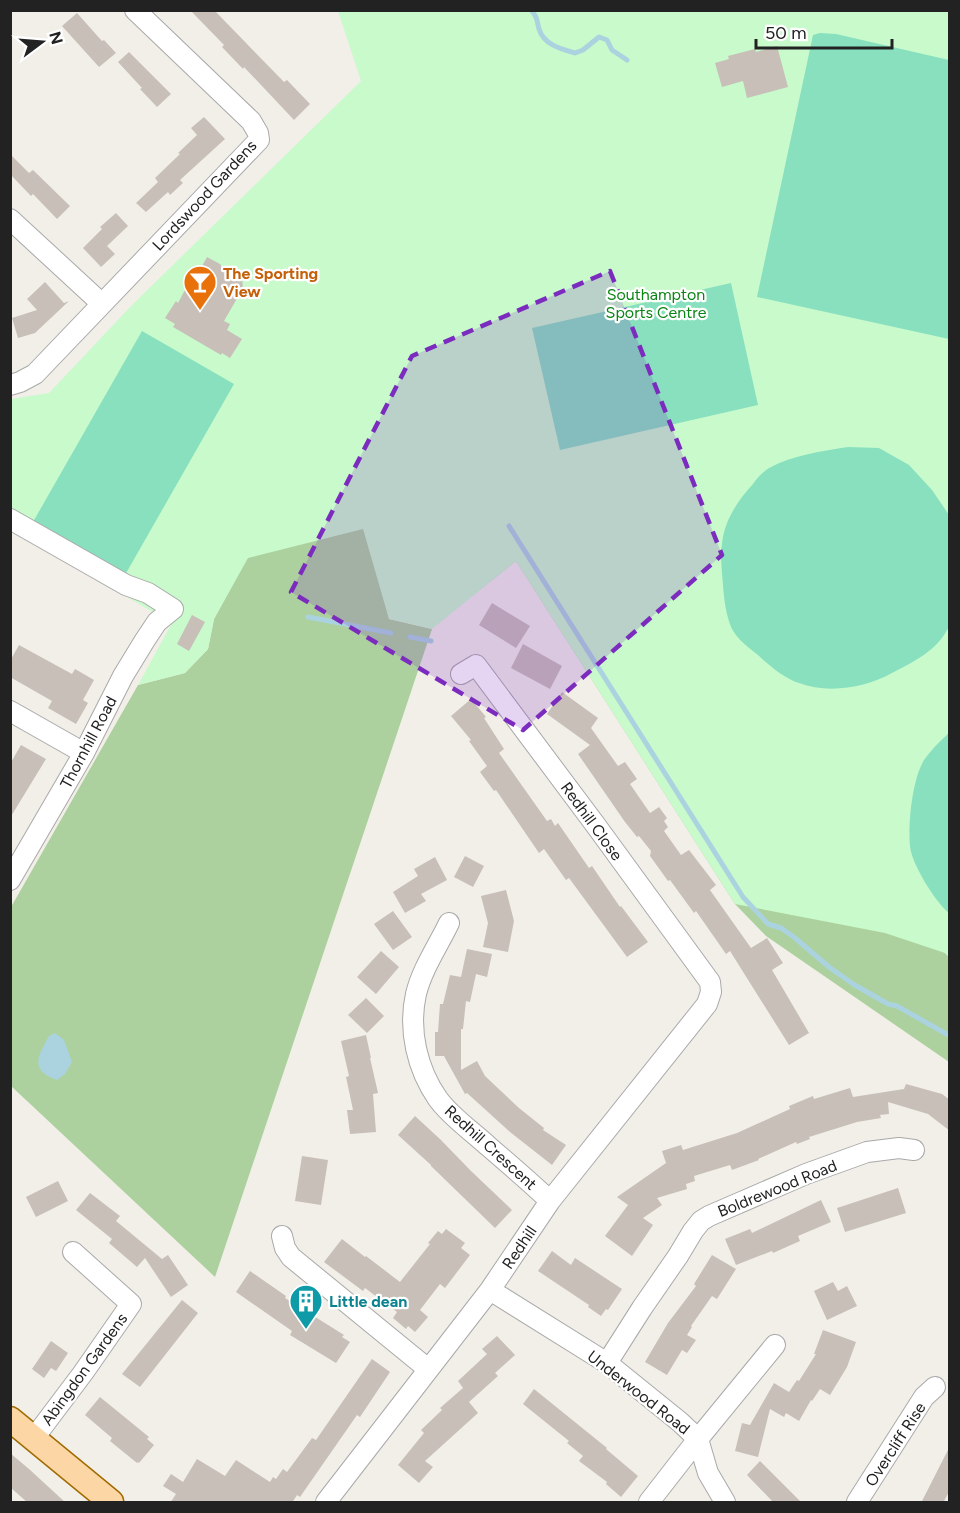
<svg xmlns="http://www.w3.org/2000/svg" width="960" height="1513" viewBox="0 0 960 1513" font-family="Figtree,sans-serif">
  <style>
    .forest { fill: #add19e }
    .park { fill: #c8facc }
    .pitch { fill: #88e0be }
    .water { fill: #aad3df }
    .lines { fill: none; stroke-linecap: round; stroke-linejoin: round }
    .stream { stroke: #aad3df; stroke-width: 5 }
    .building { fill: #c7bfb8 }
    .minor-casing { stroke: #a9a9a9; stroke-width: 22 }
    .major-casing { stroke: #a06b00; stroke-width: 27 }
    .minor { stroke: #fff; stroke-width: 20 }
    .major { stroke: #fcd6a4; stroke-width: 24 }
    .marked { fill: #7b2cbf; fill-opacity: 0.2; stroke: #7b2cbf; stroke-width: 4.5; stroke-dasharray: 12 8; stroke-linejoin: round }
    .labels { text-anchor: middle; stroke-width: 4.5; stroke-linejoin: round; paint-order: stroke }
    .street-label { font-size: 16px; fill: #222; stroke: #fff }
    .food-label { font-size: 16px; font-weight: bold; fill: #c56008; stroke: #fff; text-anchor: start }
    .park-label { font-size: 16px; fill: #0c8416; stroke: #fff }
    .culture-label { font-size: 16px; font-weight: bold; fill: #0d838f; stroke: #fff; text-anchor: start }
  </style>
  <rect width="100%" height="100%" fill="#f2efe9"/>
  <path class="forest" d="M333,382L389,619L432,629L215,1277L11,1086V907L138,685L185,673L208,649L214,619L247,558Z
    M498,505L949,957V1062L766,936L735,904L516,561L472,596Z"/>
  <path class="park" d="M338,11H949V957L945,953L885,933L735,904L516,561L432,629L389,619L363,529L248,558L214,619L208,649L185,673L138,685L172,623L11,530V399L49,393L131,306L361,81Z"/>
  <path class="pitch" d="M820,33L836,34L949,60V339L757,297L813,35Z
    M731,283L758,405L560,450L532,328Z
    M142,331L234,384L125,575L33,522Z
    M848,447L879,448L909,465L932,490L949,515L950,624C939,650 915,661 892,673C865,688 828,694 799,683C784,678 770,666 758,655C749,648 738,640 732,629C726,616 724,599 723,585C722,571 720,557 722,544C724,521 738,500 753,484C757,478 763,472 769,468C793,455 822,451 848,447Z
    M949,733V913C936,903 911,863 910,846C908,824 912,780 924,760C931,750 940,741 949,733Z"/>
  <path class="water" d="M55,1033L64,1040L72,1062L65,1074L57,1080C29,1070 38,1056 49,1036Z"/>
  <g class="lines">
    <path class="stream" d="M531,10C537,16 537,21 539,29C544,45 561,49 575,53L583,50L599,37L607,40L612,50L627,60
      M509,526L743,897L768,924L781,928L795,938L829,967L853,984L888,1004L897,1006L950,1036
      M308,617L391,633
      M410,637L431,641"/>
  </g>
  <path class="building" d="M190,10H214L284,82L287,80L310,104L294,120L244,67L243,69L222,47L224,45Z
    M77,13L102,41L104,40L116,53L99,67L62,26Z
    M777,46L788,87L747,98L743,81L722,87L715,63L729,59L728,56L755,49L756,52Z
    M129,52L171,94L157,107L140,89L142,88L118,62Z
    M204,117L225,139L180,180L183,183L170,195L168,192L146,212L136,203L158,182L155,178L180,154L178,153L197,135L191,128Z
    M10,154L29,173L33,170L70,206L57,219L33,194L31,196L10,174Z
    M116,213L128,226L107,246L115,254L101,267L83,248L102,229L100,227Z
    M207,257L220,264L224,271L235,273L242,279L243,288L224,321L230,324L227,330L242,339L230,358L222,353L221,355L173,327L175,324L165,318L176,301L178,303L186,288L189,290Z
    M45,282L64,303L69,301L35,333L18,338L12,318L37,310L27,299Z
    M492,603L530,626L516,648L479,625Z
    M192,615L205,622L189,651L177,644Z
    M523,644L562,666L550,689L511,668Z
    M19,645L72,674L75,669L94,680L83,700L88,703L76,724L48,708L52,701L10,677V661Z
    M562,692L598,718L591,728L618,766L625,762L637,779L630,784L650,813L659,807L667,818L664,821L668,827L664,831L681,855L689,850L716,885L710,890L751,948L767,938L783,963L772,970L809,1033L789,1045L730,951L726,954L696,911L694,913L670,880L668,881L650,856L651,851L639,836L637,837L625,822L578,754L590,745L547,714Z
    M471,699L486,717L484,718L504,749L499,753L547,821L551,819L555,826L558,823L589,868L592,866L620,907L621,906L648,942L627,957L569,878L566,880L544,849L539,853L496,790L494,791L480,772L487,766L469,741L471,740L451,716Z
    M21,745L46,759L10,818V764Z
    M465,856L484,866L473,887L454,877Z
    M435,857L447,880L421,894L426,901L405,913L393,892L418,876L414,869Z
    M506,890L514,921L508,952L483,947L488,923L481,896Z
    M393,911L412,937L393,950L374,924Z
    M467,949L492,954L487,977L476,974L470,1002L466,1001L463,1029H461V1070L477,1061L485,1076L519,1108L544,1128L543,1130L566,1145L552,1165L510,1132L467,1093L465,1094L444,1056H435V1032H438L440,1004H443L450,975L461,977Z
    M381,951L399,967L376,994L357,977Z
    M366,998L384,1016L367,1033L348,1015Z
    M366,1035L371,1058H370L378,1093L373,1094L376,1132L350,1134L347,1110H353L346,1077L349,1076L341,1041Z
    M906,1084L942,1094L950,1100V1131L928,1114L888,1102L889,1114L880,1115L881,1118L857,1122L809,1137L810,1139L797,1144L796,1142L758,1159L759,1160L732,1170L730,1165L694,1176L695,1181L686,1184L687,1189L657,1198L662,1205L643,1218L653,1225L632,1256L605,1236L628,1205L617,1197L666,1163L662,1151L681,1145L683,1150L737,1133L790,1109L789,1106L813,1096L814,1099L850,1088L853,1097L904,1089Z
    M415,1116L441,1140L471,1171L512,1210L495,1228L431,1166V1165L398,1135Z
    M302,1156L328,1160L321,1205L295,1201Z
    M58,1181L68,1201L36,1217L26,1197Z
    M898,1188L906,1213L845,1232L837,1208Z
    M90,1193L120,1216L116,1221L162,1259L168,1255L188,1285L171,1297L145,1258L137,1267L109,1243L112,1239L76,1210Z
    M821,1200L831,1222L798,1236L800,1241L773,1253L772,1251L736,1265L725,1239L750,1229L752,1233Z
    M446,1229L465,1243L461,1248L470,1255L445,1288L440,1284L420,1310L428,1317L415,1332L408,1326L406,1329L393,1318L397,1312L365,1288L363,1291L324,1262L342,1239L365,1257L366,1256L400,1282L430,1244L428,1243L438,1231L442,1234Z
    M552,1251L571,1265L575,1258L622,1289L608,1310L606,1309L601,1316L588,1307L589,1305L538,1271Z
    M712,1255L736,1269L717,1299L712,1296L691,1326L692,1327L687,1335L696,1340L687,1353L682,1350L667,1375L645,1362L668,1323L696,1286L694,1284Z
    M250,1271L286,1296L285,1298L344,1335L342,1337L350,1342L336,1363L290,1335L292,1331L236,1292Z
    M833,1282L838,1291L847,1286L857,1306L827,1320L814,1291Z
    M182,1300L198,1313L140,1387L122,1374Z
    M823,1330L856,1342L847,1367L830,1395L820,1389L812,1401L811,1400L799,1421L786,1413L784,1417L770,1409L758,1457L735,1451L742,1423L750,1425L774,1383L789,1392L797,1380L799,1381L816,1354H814Z
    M497,1336L515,1355L495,1373L498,1376L469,1402L478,1413L425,1461L433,1467L419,1483L398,1465L424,1433L421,1430L442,1410L440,1408L463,1388L458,1381L487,1354L482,1349Z
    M51,1341L68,1353L56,1371L51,1368L44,1378L32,1369Z
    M372,1359L390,1372L360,1417L357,1415L300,1497L297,1495L292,1503H170L176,1494L163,1486L171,1474L183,1482L197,1459L225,1476L236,1460L270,1482L273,1477L276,1479L283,1469L287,1472L312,1438L316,1440Z
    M534,1389L607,1448L606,1449L638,1476L621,1497L606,1484L607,1482L579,1461L583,1456L567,1443L569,1441L523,1404Z
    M100,1397L149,1437L147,1439L154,1445L139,1463L138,1462L137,1463L110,1441L112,1438L85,1415Z
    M950,1446V1490L943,1503H921Z
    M10,1453L29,1469L66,1503H28L10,1487Z
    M760,1461L802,1503H774L747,1475Z"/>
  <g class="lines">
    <defs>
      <path id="minor" d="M10,219L101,303
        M10,385L20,382L35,374L259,140L258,133L251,121L135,10
        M10,519L126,585L148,593L173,609L157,622L145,640L123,676L84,753L10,880
        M10,711L84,753
        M449,923C438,946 422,969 416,994C408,1030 417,1069 438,1099C451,1117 472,1131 488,1146C509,1164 530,1182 550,1201
        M282,1236L285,1248L291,1257L428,1369
        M490,1290L607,1363L680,1422L698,1439L708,1473L725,1502
        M607,1363L642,1308L678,1256L693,1231L701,1221L709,1216L806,1174L867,1152L899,1148L914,1150
        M34,1438L83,1373L131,1304L73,1252
        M326,1502L490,1290L550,1201L707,1004L711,992L710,982L597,827L476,665L461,674
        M649,1502L698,1439L775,1345
        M857,1502L924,1397L935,1387"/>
      <path id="major" d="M10,1419L111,1502"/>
    </defs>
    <use href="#minor" class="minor-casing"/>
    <use href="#major" class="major-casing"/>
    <use href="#minor" class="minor"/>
    <use href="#major" class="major"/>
  </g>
  <path class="marked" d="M610,271L722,555L523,730L291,592L412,356Z"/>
  <defs>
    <symbol id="bar-pin" viewBox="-11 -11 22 30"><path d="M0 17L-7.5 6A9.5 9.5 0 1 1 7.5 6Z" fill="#e8710a" stroke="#fff"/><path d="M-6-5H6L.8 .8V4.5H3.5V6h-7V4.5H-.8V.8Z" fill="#fff"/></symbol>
    <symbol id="building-pin" viewBox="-11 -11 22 30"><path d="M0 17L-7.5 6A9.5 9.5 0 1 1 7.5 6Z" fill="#0f9aa8" stroke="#fff"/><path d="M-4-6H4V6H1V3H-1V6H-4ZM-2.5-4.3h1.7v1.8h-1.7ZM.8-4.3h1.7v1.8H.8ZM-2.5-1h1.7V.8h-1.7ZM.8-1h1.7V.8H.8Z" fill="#fff"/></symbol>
  </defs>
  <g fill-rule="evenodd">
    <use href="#bar-pin" x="181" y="263" width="38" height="52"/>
    <use href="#building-pin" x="287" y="1282" width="38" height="52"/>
  </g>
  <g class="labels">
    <g class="street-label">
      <text transform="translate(204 195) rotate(-47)" y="6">Lordswood Gardens</text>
      <text transform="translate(88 742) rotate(-62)" y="6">Thornhill Road</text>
      <text transform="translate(592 821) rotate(54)" y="6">Redhill Close</text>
      <text transform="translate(491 1147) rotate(42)" y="6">Redhill Crescent</text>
      <text transform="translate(777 1188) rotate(-22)" y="6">Boldrewood Road</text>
      <text transform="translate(519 1247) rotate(-56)" y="6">Redhill</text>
      <text transform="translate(84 1369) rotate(-54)" y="6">Abingdon Gardens</text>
      <text transform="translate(639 1392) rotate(38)" y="6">Underwood Road</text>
      <text transform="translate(895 1444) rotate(-57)" y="6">Overcliff Rise</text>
    </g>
    <g class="food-label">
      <text x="223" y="279">The Sporting<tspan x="223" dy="18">View</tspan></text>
    </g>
    <g class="park-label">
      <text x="656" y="300">Southampton<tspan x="656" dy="18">Sports Centre</tspan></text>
    </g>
    <g class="culture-label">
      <text x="329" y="1307">Little dean</text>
    </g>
  </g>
  <rect width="960" height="1513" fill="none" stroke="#222222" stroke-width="24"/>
  <g transform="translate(42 42) rotate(74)" stroke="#ffffff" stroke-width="4.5" paint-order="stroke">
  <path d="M0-4.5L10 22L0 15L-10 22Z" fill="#222222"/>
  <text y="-9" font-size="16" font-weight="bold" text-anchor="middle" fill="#222222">N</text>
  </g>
  <path d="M756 39v9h136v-9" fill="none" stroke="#222222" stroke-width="3"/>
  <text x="765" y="39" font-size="18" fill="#222222" stroke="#ffffff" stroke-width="4.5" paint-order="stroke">50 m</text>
</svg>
